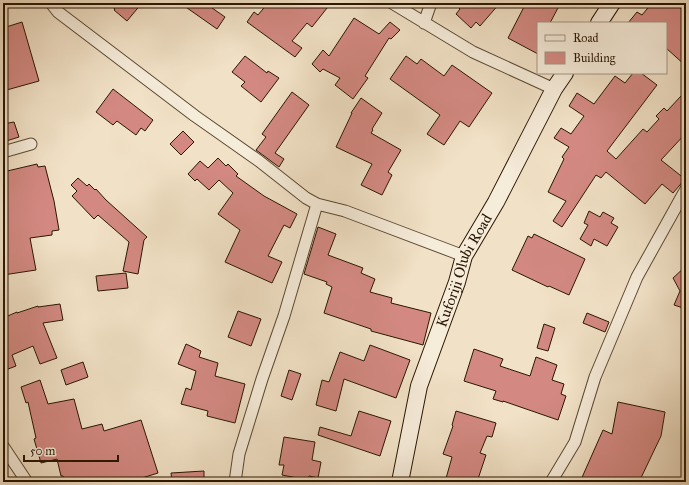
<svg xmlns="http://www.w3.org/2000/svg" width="689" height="485" viewBox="0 0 689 485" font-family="'IM FELL Great Primer',serif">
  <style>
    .building { fill: #d38982; stroke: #2a1602 }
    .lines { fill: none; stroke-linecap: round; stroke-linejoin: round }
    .street-casing { stroke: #5c4933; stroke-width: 13 }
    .secondary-casing { stroke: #2a1602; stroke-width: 18 }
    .street { stroke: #f6ecda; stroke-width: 11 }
    .secondary { stroke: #f6ecda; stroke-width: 16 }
    .labels { text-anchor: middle; stroke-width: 3; stroke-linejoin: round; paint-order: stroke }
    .street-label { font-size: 15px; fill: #2a1602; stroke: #f6ecda }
  </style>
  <rect width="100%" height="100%" fill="#f1e1c6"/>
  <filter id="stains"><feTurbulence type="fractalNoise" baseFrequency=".005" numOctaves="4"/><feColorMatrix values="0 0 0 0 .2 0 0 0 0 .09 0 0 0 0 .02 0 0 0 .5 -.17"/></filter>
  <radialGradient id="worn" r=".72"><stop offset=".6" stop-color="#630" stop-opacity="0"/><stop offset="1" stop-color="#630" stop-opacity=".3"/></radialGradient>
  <path class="building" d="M108,3H142L127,21L114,10L115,9Z
    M180,3H205L225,17L217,29Z
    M268,3H331L312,27L307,23L292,41L302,48L295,57L247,22L254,12L258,15Z
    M454,3H500L480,26L476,22L471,28L456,14L460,9Z
    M526,3H554L559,6L550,23H538V54L508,38Z
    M652,3H674L686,12V66L666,48V23H628L637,12L642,15Z
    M354,18L379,34L390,22L400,30L391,39L389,38L365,76L368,78L353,99L335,85L340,78L323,69L320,72L312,64L323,50L329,56Z
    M22,22L39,81L3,91V28Z
    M245,56L267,73L268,71L279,78L261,102L241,86L245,82L232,72Z
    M406,56L417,64L421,59L444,76L452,65L492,93L469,127L460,121L444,145L427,134L440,115L390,79Z
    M633,73H641L657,85L607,151L616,159L643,129L647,132L659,119L656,116L664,108L667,111L681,96L686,100V133L661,160L685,179L673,193L662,184L645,204L606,172L601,178L596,175L562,227L553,221L566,201L548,192L564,159L562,157L569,147L554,138L561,128L571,134L584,116L569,106L577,93L594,104L615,76L625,83Z
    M113,89L153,120L145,131L141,128L136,135L117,121L113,125L96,112Z
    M292,92L309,105L275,153L284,159L279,167L256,150L266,137L262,134Z
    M361,98L382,113L372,129L373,130L371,133L401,150L388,172L392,175L382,195L361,185L372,164L336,147L352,113H351Z
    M14,122L19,137L3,142V124Z
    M183,131L194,142L181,155L170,144Z
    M218,158L226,166L228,164L238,174L236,176L264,196L297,214L290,228L284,225L268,256L282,262L272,283L225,262L240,230L218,214L233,193L219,180L209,190L197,179L195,181L188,174L200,161L208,168Z
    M37,164L38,167L45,166L54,201L59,230L52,231V235L30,238L36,270L3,275V247H5L3,234V172Z
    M78,178L87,186L89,184L95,190L96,189L106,200L147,237L144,240L138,274L123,271L129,242L98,215L94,219L72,196L77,191L71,185Z
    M589,211L600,217L603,212L614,218L611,223L618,227L607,246L594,239L591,246L580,239L588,225L584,223Z
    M318,227L336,234L328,255L363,268L361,273L375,279L370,292L392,298L391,303L431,313L423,345L371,331V329L324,313L332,287L326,284L327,282L304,274Z
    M534,234L585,259L569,295L549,286L548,287L512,270L528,236L532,238Z
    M686,266V309L674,305L680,291L673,278Z
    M126,273L128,288L98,291L96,276Z
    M60,304L63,320L43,323L57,358L40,364L33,346L12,355L16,366L3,371V318L17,312V313L38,306V307Z
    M238,311L261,319L251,346L228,337Z
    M587,313L609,322L605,332L583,323Z
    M544,324L555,328L548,351L537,348Z
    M186,344L201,351L199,357L218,363L215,376L245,384L235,423L207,416L208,411L181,404L186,388L191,390L196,371L178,364Z
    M370,345L410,360L396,398L344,379L336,411L316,405L322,380L329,382L340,352L364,361Z
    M474,349L503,359L500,366L530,376L536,357L557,365L552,380L564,384L561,394L566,396L558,420L503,401V402L493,399L496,391L464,381Z
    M83,362L88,377L66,385L61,370Z
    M289,370L301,374L292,400L281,396Z
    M40,380L48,404L74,399L82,429L102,424L104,431L141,420L158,473L129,482H65L63,476H61L57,459L41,463L34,439L36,438L28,402L26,403L21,387Z
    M618,402L665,412L661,436L639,482H580L603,430L612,434Z
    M359,411L391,421L380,456L318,435L320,427L351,436Z
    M456,411L496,423L492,437L487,436L480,453L486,455L477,482H445L452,457L443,454L453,426L452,425Z
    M284,437L315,442L312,460L321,462L318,478L309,476L308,480L282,475L284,465H279Z
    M204,471V482H172L171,473Z"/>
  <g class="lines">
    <defs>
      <path id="street" d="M51,3L58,12L195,116L259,161L306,198L317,204L345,211L464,256
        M392,3L473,52L554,89
        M424,23L431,3
        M3,152L31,144
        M3,446L27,482
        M235,482L239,454L262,379L284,316L317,204
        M551,482L575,442L595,377L637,277L686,189"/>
      <g id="secondary">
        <path d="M599,23L612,3"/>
        <path id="s1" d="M400,482L419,386L457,282L464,256L496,202L554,89L565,73"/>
      </g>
    </defs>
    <use href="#street" class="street-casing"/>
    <use href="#secondary" class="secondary-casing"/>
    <use href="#street" class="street"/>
    <use href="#secondary" class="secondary"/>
  </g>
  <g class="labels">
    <g class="street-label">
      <text dy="5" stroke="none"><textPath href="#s1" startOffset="222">Kuforiji Olubi Road</textPath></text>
    </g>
  </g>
  <rect width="689" height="485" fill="none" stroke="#f1e1c6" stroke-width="16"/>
  <rect x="4" y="4" width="681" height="477" fill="none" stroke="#2a1602" stroke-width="2"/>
  <rect x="8" y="8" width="673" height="469" fill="none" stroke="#2a1602"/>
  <rect x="537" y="22" width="130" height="52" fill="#f6ecda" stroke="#a49684"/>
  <rect x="545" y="35" width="20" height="6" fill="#f6ecda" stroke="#a49684"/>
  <text x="573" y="42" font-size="12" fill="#2a1602">Road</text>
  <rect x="545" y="52" width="20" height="12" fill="#d38982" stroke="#a49684"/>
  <text x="573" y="62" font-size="12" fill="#2a1602">Building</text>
  <path d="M24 455v6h94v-6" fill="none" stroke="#2a1602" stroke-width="2"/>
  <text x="30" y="455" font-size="12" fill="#2a1602" stroke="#f6ecda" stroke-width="3" paint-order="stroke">50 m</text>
  <rect width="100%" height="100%" filter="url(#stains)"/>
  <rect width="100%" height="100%" fill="url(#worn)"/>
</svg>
